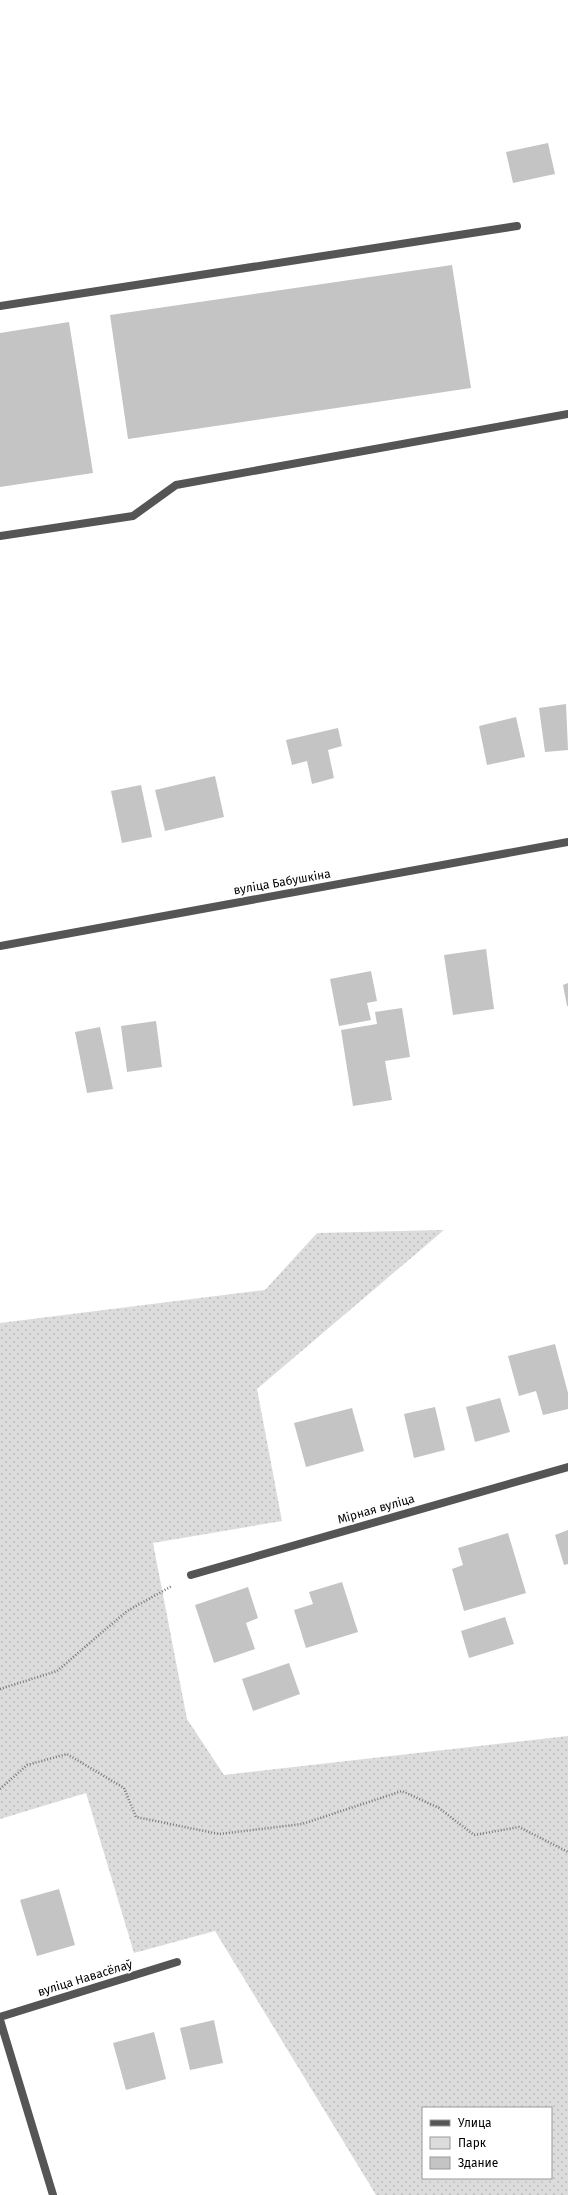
<svg xmlns="http://www.w3.org/2000/svg" width="568" height="2195" viewBox="0 0 568 2195" font-family="'Fira Sans',sans-serif">
  <style>
    .green { fill: url(#green-dots); fill-rule: evenodd }
    .building { fill: #c4c4c4 }
    .lines { fill: none; stroke-linecap: round; stroke-linejoin: round }
    .path { stroke: #777; stroke-width: 2.5; stroke-dasharray: 1 2; stroke-linecap: butt }
    .service { stroke: #555; stroke-width: 8 }
    .minor { stroke: #555; stroke-width: 8 }
    .tertiary { stroke: #555; stroke-width: 8 }
    .labels { text-anchor: middle; stroke-width: 4; stroke-linejoin: round; paint-order: stroke }
    .street-label { font-size: 12px; fill: #000; stroke: #fff }
  </style>
  <defs>
    <pattern id="green-dots" width="8" height="8" patternUnits="userSpaceOnUse"><rect width="8" height="8" fill="#dcdcdc"/><path d="M2 2h.1M6 6h.1" fill="none" stroke="#bbb" stroke-width="1.8" stroke-linecap="round"/></pattern>
  </defs>
  <rect width="100%" height="100%" fill="#fff"/>
  <path class="green" d="M444,1230L257,1389L282,1521L153,1543L187,1719L224,1775L568,1736V2195H376L215,1931L134,1953L86,1793L0,1819V1323L265,1290L317,1233ZM423,2108H551V2178H423Z"/>
  <path class="building" d="M548,143L555,174L513,183L506,152Z
    M452,265L471,388L128,439L110,315Z
    M69,322L93,473L0,487V333Z
    M566,704L568,750L545,752L539,708Z
    M516,717L525,757L487,765L479,726Z
    M338,728L342,746L328,750L334,778L312,784L307,761L292,765L286,740Z
    M215,776L224,817L165,831L155,790Z
    M141,785L152,837L122,843L111,791Z
    M486,949L494,1009L453,1015L444,955Z
    M371,971L377,1001L367,1003L371,1020L339,1026L330,979Z
    M568,983V1006H567L563,985Z
    M402,1008L410,1057L385,1061L392,1100L353,1106L341,1030L377,1024L375,1012Z
    M156,1021L162,1067L127,1072L121,1026Z
    M100,1027L113,1089L87,1093L75,1032Z
    M555,1344L568,1393V1409L543,1415L536,1391L519,1396L508,1356Z
    M500,1398L510,1432L475,1442L466,1407Z
    M435,1407L445,1450L414,1458L404,1414Z
    M352,1408L364,1451L306,1467L294,1423Z
    M568,1530V1564L564,1565L555,1535Z
    M508,1533L526,1593L464,1611L452,1569L463,1565L458,1548Z
    M342,1582L358,1632L306,1648L294,1610L313,1604L309,1592Z
    M248,1587L258,1618L246,1623L255,1649L214,1663L195,1605Z
    M505,1617L514,1644L469,1658L461,1631Z
    M289,1663L300,1694L253,1711L242,1679Z
    M59,1889L75,1945L37,1956L20,1900Z
    M214,2020L223,2063L190,2070L180,2028Z
    M154,2032L166,2079L126,2090L113,2043Z"/>
  <g class="lines">
    <path class="path" d="M0,1689L57,1671L127,1611L172,1586
      M0,1789L27,1765L67,1754L124,1788L136,1817L219,1834L302,1824L402,1791L439,1808L474,1835L519,1827L568,1852"/>
    <path class="service" d="M0,306L517,226
      M0,536L133,516L176,485L568,414"/>
    <path class="minor" d="M191,1575L568,1467
      M0,2017L177,1962
      M0,2020L53,2195"/>
    <path class="tertiary" d="M0,946L568,842"/>
  </g>
  <g class="labels">
    <g class="street-label">
      <text transform="translate(282 882) rotate(-10)" y="4">вуліца Бабушкіна</text>
      <text transform="translate(376 1509) rotate(-16)" y="4">Мірная вуліца</text>
      <text transform="translate(85 1978) rotate(-17)" y="4">вуліца Навасёлаў</text>
    </g>
  </g>
  <rect x="422" y="2107" width="130" height="72" fill="#ffffff" stroke="#999999"/>
  <rect x="430" y="2120" width="20" height="6" fill="#555555" stroke="#999999"/>
  <text x="458" y="2127" font-size="12" fill="#000000">Улица</text>
  <rect x="430" y="2137" width="20" height="12" fill="#dcdcdc" stroke="#999999"/>
  <text x="458" y="2147" font-size="12" fill="#000000">Парк</text>
  <rect x="430" y="2157" width="20" height="12" fill="#c4c4c4" stroke="#999999"/>
  <text x="458" y="2167" font-size="12" fill="#000000">Здание</text>
</svg>
